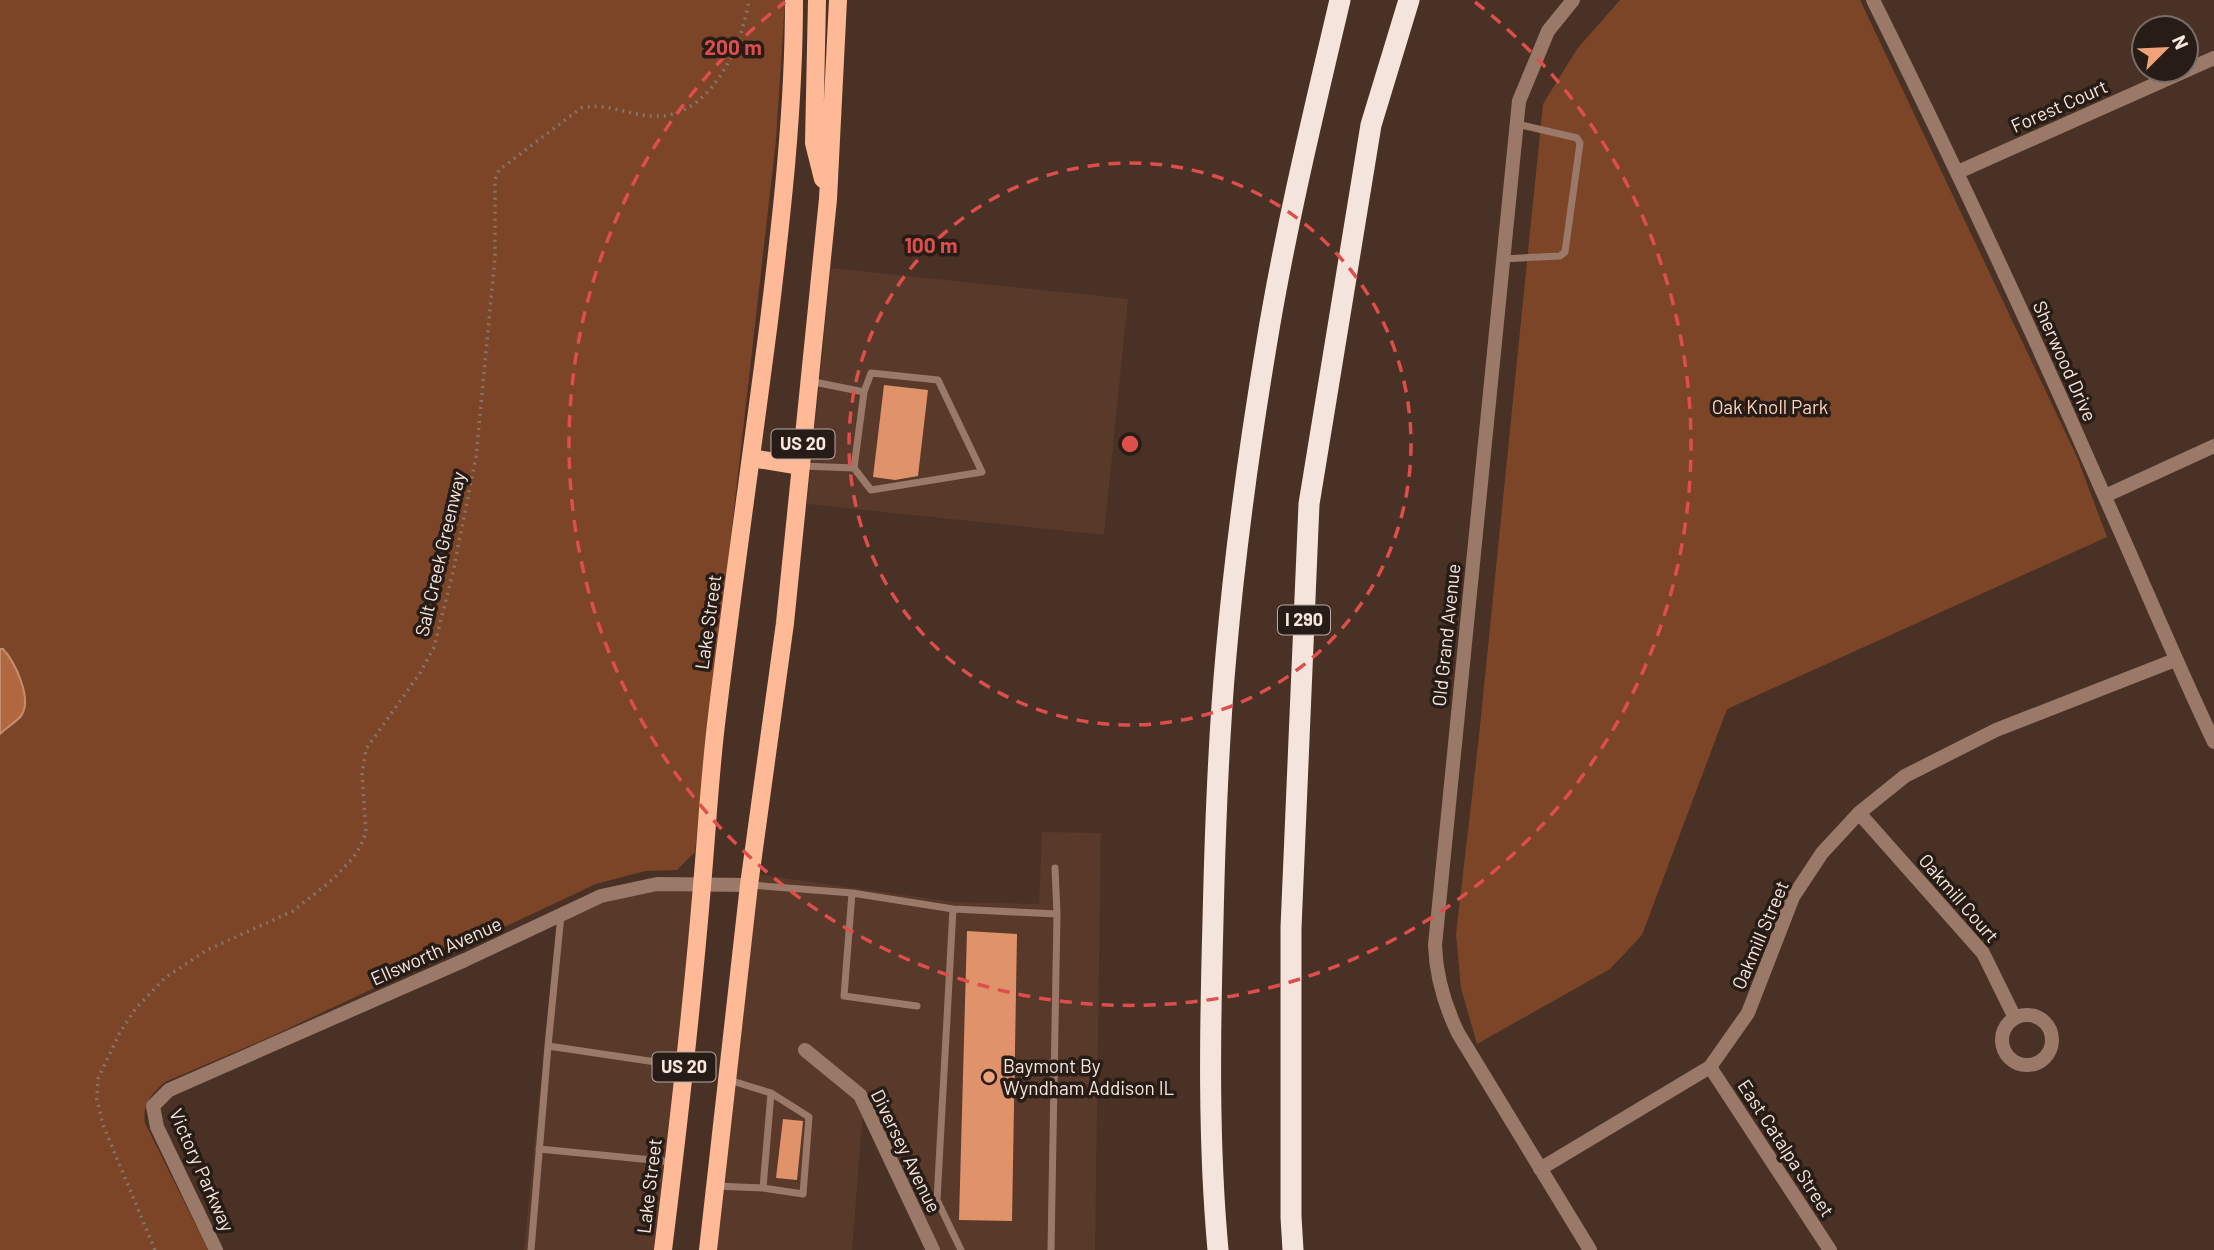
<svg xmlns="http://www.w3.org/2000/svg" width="2214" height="1250" viewBox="0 0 2214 1250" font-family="Barlow,sans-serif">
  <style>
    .built { fill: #58392a }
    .green { fill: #7c4528 }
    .water { fill: #b16840; stroke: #c68e70; stroke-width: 2 }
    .building { fill: #e0926a }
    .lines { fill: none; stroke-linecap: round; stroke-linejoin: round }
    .path { stroke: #887368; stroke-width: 3.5; stroke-dasharray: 2 5; stroke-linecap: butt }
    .service { stroke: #9b7969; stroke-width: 7 }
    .minor { stroke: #9b7969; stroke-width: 14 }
    .primary { stroke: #feb997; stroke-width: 18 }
    .motorway { stroke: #f5e4dc; stroke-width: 21 }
    .ring { fill: none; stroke: #dd4e4d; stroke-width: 3.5; stroke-dasharray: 12 9 }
    .poi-dot { fill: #f0a27a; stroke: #271c16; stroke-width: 2.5 }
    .labels { text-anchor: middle; stroke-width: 7; stroke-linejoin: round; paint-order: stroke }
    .shield { fill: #271c16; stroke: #b9aaa3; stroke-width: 2 }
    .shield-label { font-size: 18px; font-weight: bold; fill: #f7e7e0 }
    .street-label { font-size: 19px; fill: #f7e7e0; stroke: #271c16 }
    .park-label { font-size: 19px; fill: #fed4bf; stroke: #271c16 }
    .poi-label { font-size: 19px; fill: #f7e7e0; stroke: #271c16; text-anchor: start }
    .centre { fill: #dd4e4d; stroke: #271c16; stroke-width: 3.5 }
    .ring-label { font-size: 21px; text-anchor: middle; font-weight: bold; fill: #dd4e4d; stroke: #271c16; stroke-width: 7; stroke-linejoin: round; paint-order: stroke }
  </style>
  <rect width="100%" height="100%" fill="#493125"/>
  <path class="built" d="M831,268L1128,299L1104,535L807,504Z
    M1042,832L1101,833L1095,1250H929L863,1112L852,1250H716L755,874L954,902L1039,904Z
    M656,890H696L657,1250H524L557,921L601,902Z"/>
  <path class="green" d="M0,0H785L776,140L695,852L677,870L645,871L596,884L270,1037L165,1082C151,1094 142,1104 145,1123L208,1250H0Z
    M1620,0H1860L2077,457L2107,537L1727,709L1642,935L1610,969L1477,1044L1461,988L1456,934L1479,736L1543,104L1577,49Z"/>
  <path class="water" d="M0,649H3C15,662 33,699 21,716C16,722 6,728 0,734Z"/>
  <path class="building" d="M884,385L928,390L918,476L895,480L873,477Z
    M967,931L1017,934L1012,1221L959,1220Z
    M783,1119L803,1121L797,1180L776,1178Z"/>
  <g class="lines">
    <path class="path" d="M155,1250L103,1125L97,1100L98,1079L119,1034L136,1008L166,977L207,950L293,911L332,880L353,858L361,845L366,832L362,775L366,749L420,673L434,647L453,572L476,457L495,257V180L499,170L581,108C607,102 630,116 655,116C711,118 742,45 749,0"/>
    <path class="service" d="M1502,259L1560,256L1565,252L1580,143L1577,138L1517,124
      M871,373L938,380L982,472L871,490L854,468L864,392Z
      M809,381L864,392
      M802,466L854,468
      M1055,868L1057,914
      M750,885L852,893L953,909L1057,914L1051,1250
      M852,893L844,996L917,1006
      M953,909L937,1200L961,1250
      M548,1046L561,915
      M539,1149L673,1162
      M715,1186L763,1188L771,1093L729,1080
      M763,1188L803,1194L809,1117L771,1093
      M531,1250L548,1046L683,1066"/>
    <path class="minor" d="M1573,0L1548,31L1519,101L1435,945C1436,976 1445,1006 1458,1033L1590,1250
      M1873,0C1954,163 2031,328 2104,495C2141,577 2175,660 2214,742
      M1958,172L2214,58
      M2105,496L2214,446
      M1859,813L1983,953L2015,1018
      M2002 1040a25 25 0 1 1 50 0a25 25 0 1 1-50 0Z
      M805,1050L860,1095L933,1250
      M1710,1067L1830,1250
      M1540,1169L1710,1067L1748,1013L1793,897L1822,853L1859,813L1905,776L1996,730L2175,660
      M216,1250L157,1127L153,1106L169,1090L465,960L601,896L657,884L749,885"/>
    <path class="primary" d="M817,0L814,143L823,179
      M751,458L801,466
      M663,1250C678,1129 692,1007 702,886C707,829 710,772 717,716C733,584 752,453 769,321C782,214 794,108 794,0
      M708,1250L749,885L785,623L828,199L838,0"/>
    <path class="motorway" d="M1218,1250C1208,1141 1210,1030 1213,921C1215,832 1218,743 1226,655C1235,552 1249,449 1266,347C1285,230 1313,115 1340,0
      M1293,1250L1291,1217V928L1309,504L1371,125L1409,0"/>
  </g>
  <g class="ring">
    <circle cx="1130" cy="444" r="281"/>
    <path d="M1475 2A561 561 0 1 1 785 2"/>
  </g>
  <circle class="poi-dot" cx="989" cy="1077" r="7"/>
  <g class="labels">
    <g class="shield">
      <rect x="771.5" y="429.5" width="63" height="29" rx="5"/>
      <rect x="1278" y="605.5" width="52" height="29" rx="5"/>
      <rect x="652.5" y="1052.5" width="63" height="29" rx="5"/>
    </g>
    <g class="shield-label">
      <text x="803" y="450">US 20</text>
      <text x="1304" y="626">I 290</text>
      <text x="684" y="1073">US 20</text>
    </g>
    <g class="street-label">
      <text transform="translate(2059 106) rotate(-24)" y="7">Forest Court</text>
      <text transform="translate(2065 361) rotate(66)" y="7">Sherwood Drive</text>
      <text transform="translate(440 554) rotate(-77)" y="7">Salt Creek Greenway</text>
      <text transform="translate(708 622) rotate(-82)" y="7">Lake Street</text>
      <text transform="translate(1446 635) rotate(-84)" y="7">Old Grand Avenue</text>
      <text transform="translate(1959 898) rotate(49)" y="7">Oakmill Court</text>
      <text transform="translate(1760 935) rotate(-67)" y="7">Oakmill Street</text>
      <text transform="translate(436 951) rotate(-24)" y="7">Ellsworth Avenue</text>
      <text transform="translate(1786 1148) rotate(57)" y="7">East Catalpa Street</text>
      <text transform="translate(906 1151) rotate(64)" y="7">Diversey Avenue</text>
      <text transform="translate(202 1170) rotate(66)" y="7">Victory Parkway</text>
      <text transform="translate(649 1186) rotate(-83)" y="7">Lake Street</text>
    </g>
    <g class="park-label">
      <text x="1770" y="414">Oak Knoll Park</text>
    </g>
    <g class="poi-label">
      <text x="1003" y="1073">Baymont By<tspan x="1003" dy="22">Wyndham Addison IL</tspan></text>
    </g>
  </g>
  <circle cx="1130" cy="444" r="10" class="centre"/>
  <g class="ring-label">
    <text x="733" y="55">200 m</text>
    <text x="931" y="253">100 m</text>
  </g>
  <g transform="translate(2165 49) rotate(66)"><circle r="33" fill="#271c16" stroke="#7a6d67" stroke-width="2"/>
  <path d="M0-5L12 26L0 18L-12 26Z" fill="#f0a27a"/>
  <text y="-10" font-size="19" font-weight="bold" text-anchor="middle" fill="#f7e7e0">N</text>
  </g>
</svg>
